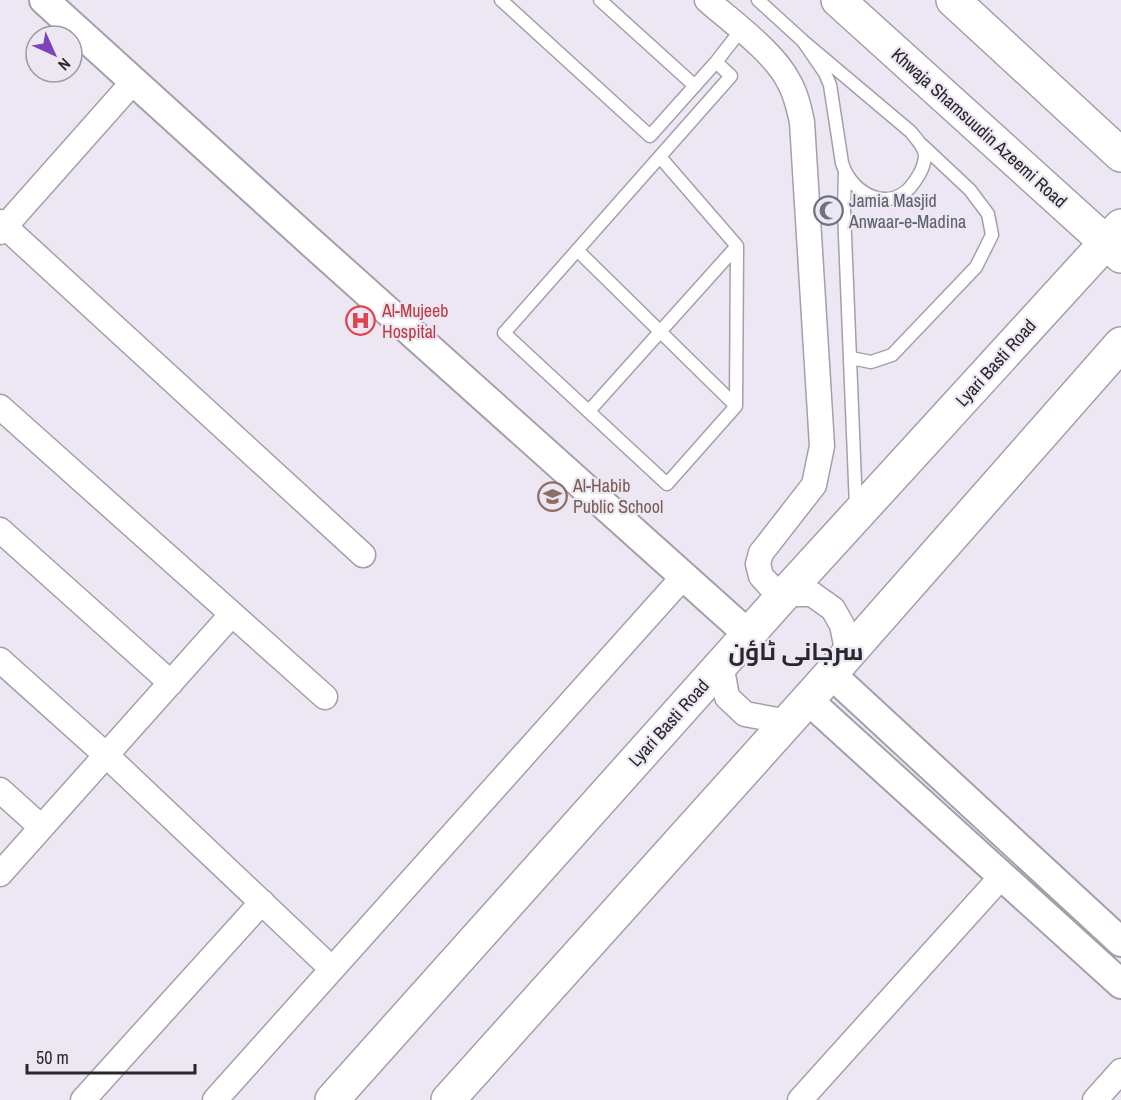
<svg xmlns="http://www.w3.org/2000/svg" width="1121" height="1100" viewBox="0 0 1121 1100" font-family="'Archivo Narrow',Cairo,sans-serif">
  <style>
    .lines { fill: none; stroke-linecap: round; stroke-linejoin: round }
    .service-casing { stroke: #a49faa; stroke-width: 15 }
    .minor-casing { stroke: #a49faa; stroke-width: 27 }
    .tertiary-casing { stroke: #a49faa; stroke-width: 32 }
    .secondary-casing { stroke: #a49faa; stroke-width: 36 }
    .primary-casing { stroke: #a49faa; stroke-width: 36 }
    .service { stroke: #fff; stroke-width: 12 }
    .minor { stroke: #fff; stroke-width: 24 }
    .tertiary { stroke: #fff; stroke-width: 28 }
    .secondary { stroke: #fff; stroke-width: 33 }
    .primary { stroke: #fff; stroke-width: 33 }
    .labels { text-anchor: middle; stroke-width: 4.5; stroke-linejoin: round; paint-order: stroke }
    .street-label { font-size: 18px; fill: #29272b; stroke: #ece7f2 }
    .worship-label { font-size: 18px; fill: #5b616d; stroke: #ece7f2; text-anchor: start }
    .health-label { font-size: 18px; fill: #be3a42; stroke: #ece7f2; text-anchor: start }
    .education-label { font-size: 18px; fill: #785e54; stroke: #ece7f2; text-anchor: start }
    .district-label { font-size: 24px; font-weight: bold; fill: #29272b; stroke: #ece7f2 }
  </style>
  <rect width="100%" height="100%" fill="#ece7f2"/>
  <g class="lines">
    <defs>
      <path id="service" d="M501,0L650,136L716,62
        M600,0L695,86
        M758,0L803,41L911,132C916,139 924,146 925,155C925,164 920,174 915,181C893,215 852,196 842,163L830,85L825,73L803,41
        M660,157L737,246L736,406L667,484L504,333L731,76L716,62L741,30
        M845,172L844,211L856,507
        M577,250L736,406
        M851,358L871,362L892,355L976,267L992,235L988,214L970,190L921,144
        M589,411L737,246"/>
      <path id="minor" d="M707,0C732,22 775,53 789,82C796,94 799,108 802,122L822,446L814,485L761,553L758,564L761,576L781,598
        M0,222L363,555
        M0,232L134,81
        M0,407L325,697
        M0,530L171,683
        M784,594H812L833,609L842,625L848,654
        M0,660L106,755L332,969
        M721,664L727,697L745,714L788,722
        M0,790L41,827
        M0,874L232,614
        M83,1100L262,902
        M215,1100L684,576
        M800,1100L1002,876
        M1095,1100L1121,1071"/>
      <path id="tertiary" d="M44,0L304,236L748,634
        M831,674L1121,942
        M808,700L1121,984"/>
      <path id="secondary" d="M332,1100L781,598L1121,226
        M448,1100L819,687L1121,344"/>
      <path id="primary" d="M838,0L1121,256
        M953,0L1121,155"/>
    </defs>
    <use href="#service" class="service-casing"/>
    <use href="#minor" class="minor-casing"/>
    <use href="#tertiary" class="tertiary-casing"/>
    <use href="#secondary" class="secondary-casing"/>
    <use href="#primary" class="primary-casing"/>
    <use href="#service" class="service"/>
    <use href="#minor" class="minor"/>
    <use href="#tertiary" class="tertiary"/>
    <use href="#secondary" class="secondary"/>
    <use href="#primary" class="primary"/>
  </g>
  <defs>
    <symbol id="mosque-ring" viewBox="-11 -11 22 22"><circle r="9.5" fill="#ece7f2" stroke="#6b7280" stroke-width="1.5"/><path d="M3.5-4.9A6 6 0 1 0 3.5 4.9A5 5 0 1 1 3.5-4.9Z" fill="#6b7280"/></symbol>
    <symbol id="hospital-ring" viewBox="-11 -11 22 22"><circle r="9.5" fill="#ece7f2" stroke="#e0444e" stroke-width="1.5"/><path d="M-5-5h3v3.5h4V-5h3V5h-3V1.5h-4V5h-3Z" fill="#e0444e"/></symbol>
    <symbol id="school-ring" viewBox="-11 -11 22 22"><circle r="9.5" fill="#ece7f2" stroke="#8d6e63" stroke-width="1.5"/><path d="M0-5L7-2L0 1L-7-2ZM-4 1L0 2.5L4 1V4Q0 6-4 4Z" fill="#8d6e63"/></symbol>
  </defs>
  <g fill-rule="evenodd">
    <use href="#mosque-ring" x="812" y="194" width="33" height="33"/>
    <use href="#hospital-ring" x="344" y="304" width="33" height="33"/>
    <use href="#school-ring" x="536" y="480" width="33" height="33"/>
  </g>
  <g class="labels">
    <g class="street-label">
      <text transform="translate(979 128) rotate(42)" y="6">Khwaja Shamsuudin Azeemi Road</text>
      <text transform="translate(996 363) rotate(-48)" y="6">Lyari Basti Road</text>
      <text transform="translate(669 723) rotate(-48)" y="6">Lyari Basti Road</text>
    </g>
    <g class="worship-label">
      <text x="849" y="207">Jamia Masjid<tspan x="849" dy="21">Anwaar-e-Madina</tspan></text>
    </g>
    <g class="health-label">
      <text x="382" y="317">Al-Mujeeb<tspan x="382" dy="21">Hospital</tspan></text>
    </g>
    <g class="education-label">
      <text x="573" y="492">Al-Habib<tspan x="573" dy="21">Public School</tspan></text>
    </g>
    <g class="district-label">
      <text x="796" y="660">سرجانی ٹاؤن</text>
    </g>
  </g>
  <g transform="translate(54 54) rotate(135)"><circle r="28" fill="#ece7f2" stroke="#9e9aa2" stroke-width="1.5"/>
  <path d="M0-4.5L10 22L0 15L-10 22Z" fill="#7d43b9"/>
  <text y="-9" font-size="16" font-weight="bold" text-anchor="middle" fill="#29272b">N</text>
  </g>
  <path d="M27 1064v9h168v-9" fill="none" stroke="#29272b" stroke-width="3"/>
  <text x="36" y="1064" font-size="18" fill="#29272b" stroke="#ece7f2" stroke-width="4.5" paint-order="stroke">50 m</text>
</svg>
